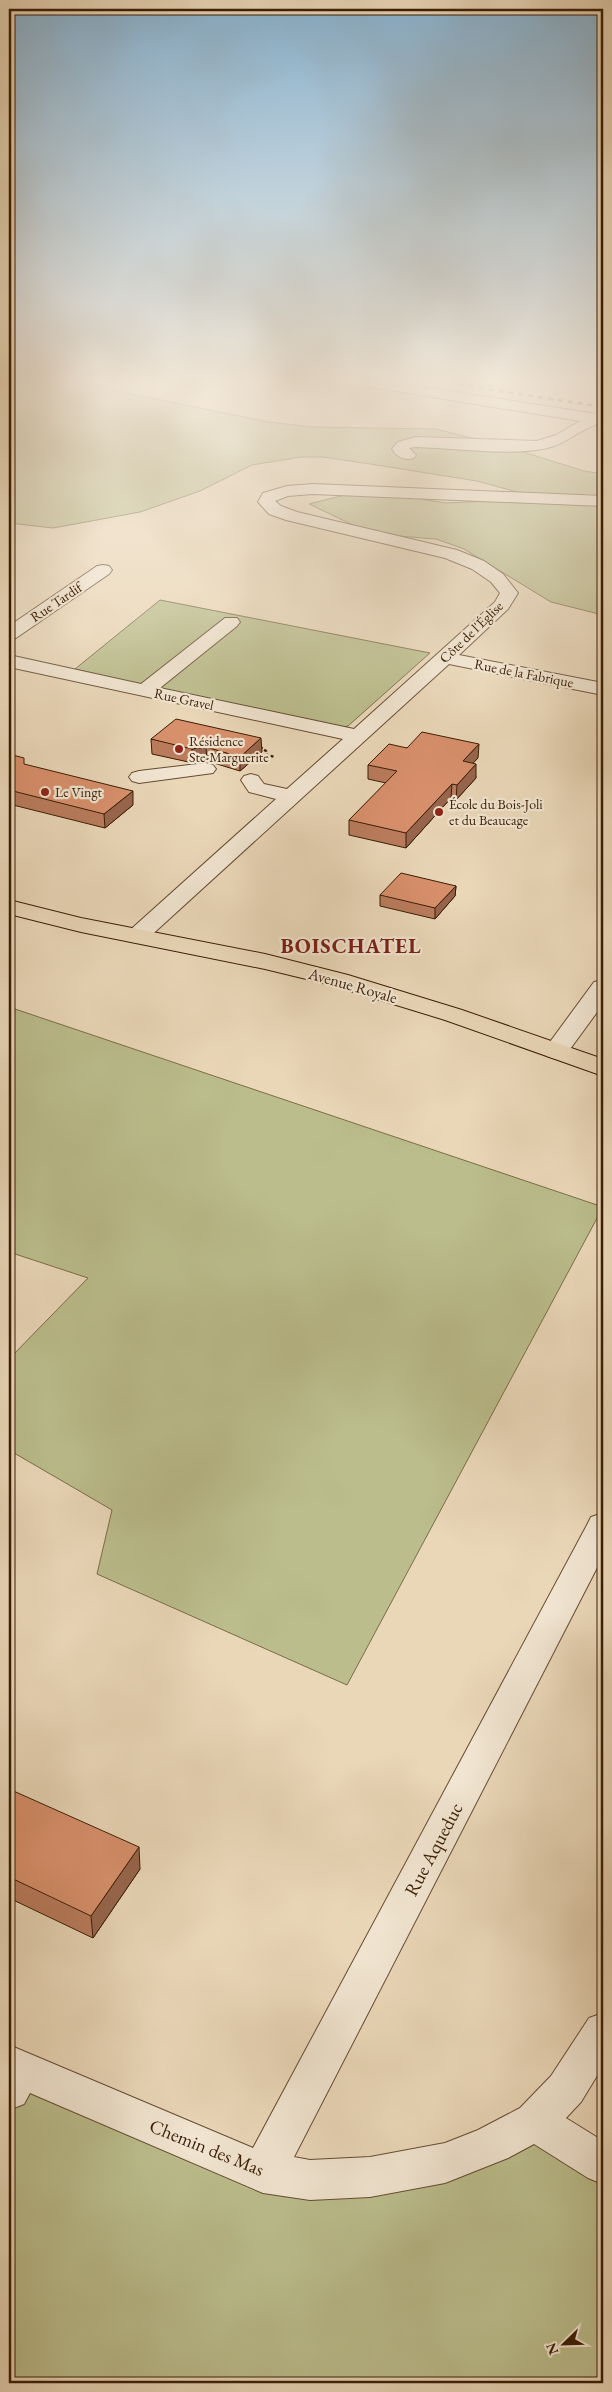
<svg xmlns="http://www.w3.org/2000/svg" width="612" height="2392" viewBox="0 0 612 2392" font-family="'EB Garamond',serif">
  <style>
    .green { fill: #bbbd8c; stroke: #7a6d48 }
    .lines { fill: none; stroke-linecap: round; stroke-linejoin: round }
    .minor-casing { stroke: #664c32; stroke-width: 2 }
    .major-casing { stroke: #3a1d05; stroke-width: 2 }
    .path { stroke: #3a1d05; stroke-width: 2.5; stroke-dasharray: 3 2; stroke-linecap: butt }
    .minor { fill: #f1e5d1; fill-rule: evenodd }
    .major { fill: #ead7b8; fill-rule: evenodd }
    .rail { stroke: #3a1d05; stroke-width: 2.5; stroke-dasharray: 5 5; stroke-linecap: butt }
    .wall { fill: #ba7c5d; stroke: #3a1d05 }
    .shaded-wall { fill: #97654c; stroke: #3a1d05 }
    .building { fill: #d8906c; stroke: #3a1d05 }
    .poi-dot { fill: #8f2418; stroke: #f1e5d1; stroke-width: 2 }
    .labels { text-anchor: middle; stroke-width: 4.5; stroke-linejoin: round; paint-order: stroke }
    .far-street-label { font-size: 14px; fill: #3a1d05; stroke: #f1e5d1 }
    .far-poi-label { font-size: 14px; fill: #3a1d05; stroke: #f1e5d1; text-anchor: start }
    .street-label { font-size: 16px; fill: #3a1d05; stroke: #f1e5d1 }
    .near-street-label { font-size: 19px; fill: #3a1d05; stroke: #f1e5d1 }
    .district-label { font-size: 21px; font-weight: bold; letter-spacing: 1px; fill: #7a1f14; stroke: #f1e5d1 }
  </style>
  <rect width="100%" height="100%" fill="#ead7b8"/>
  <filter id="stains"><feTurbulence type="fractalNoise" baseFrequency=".004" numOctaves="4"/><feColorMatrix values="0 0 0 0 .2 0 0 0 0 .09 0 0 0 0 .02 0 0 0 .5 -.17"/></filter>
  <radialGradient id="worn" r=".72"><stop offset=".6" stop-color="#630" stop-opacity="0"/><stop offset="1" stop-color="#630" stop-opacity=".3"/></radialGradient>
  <path class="green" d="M9,383H78L268,422L313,427L436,429L504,446L584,471L603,474V615L551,602L464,549L436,539L372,534L309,504L349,494L376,492L446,503L487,501L518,494L517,492L477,481L370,464L323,457H301L252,465L200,491L140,512L53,528L9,523Z
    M160,600L430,653L348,726L331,729L75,669Z
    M15,1009L603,1207L347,1685L97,1574L112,1510L9,1450V1359L88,1278L9,1252V1011Z
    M9,2064L263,2173L310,2180L535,2122L603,2164V2383H9Z"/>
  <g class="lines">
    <defs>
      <path id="minor" d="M363,383H396L603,415V424C589,423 567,443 551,447C518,457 453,448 416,447L409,448L416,455L414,458C405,461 397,457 392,449L398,442L416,437L537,441L556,435L580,421L370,387Z
        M313,484L603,496V506L313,494L288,496L275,501L281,506L297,512L457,550L484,561L503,574L518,593L508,609L459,655L603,683V695L449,664L145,941L137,943L129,941L125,936L129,931L276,799L249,792L241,780L244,776L251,774L258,776L264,784L287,789L343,739L9,667V655L141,684L225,618H237L240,622L237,626L160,688L354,729L495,602L500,593L491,582L472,569L445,558L286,520L269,514L258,502L263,493L287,486Z
        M103,565L109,566L112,570L109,574L16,638L9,640V626L97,566Z
        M206,763L213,765L216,769L213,773L139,783L132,781L129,777L132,773L139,771Z
        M603,980V1004L565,1056L556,1059L547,1056L543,1051L547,1046L594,982Z
        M603,1513V1556L294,2157L310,2160L370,2157L445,2143L478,2130L520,2108L551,2076L589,2018L603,2013V2066L581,2102L566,2118L603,2141V2184L588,2178L534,2144L508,2158L445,2183L370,2197L310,2200L263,2193L30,2093L24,2104L9,2110V2045L253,2148L587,1525L591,1517Z"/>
      <path id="major" d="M9,900L81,918L265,954L348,975L462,1010L603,1059V1076L445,1020L331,985L265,969L81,932L9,914Z"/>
    </defs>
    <use href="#minor" class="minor-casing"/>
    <use href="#major" class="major-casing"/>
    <path class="path" d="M260,747L266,751L267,755L275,757"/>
    <use href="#minor" class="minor"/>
    <use href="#major" class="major"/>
    <path class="rail" d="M449,383L603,407"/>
  </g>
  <path class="wall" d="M151,739L262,752L240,771L207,761L193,763L152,754Z
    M407,748L478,758L473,763L476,778L456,800L451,798L406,848L349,835V820L386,783L368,779V765Z
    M9,754L25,765L133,805L105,828L9,804Z
    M456,886L455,896L435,919L380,906V895Z
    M9,1789L140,1869L93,1938L9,1898Z"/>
  <path class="shaded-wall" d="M261,738L262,752L240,771V757Z
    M479,744L478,758L462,775L463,761Z
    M206,747L207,761L193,763L192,749Z
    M476,764V778L456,800L457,785Z
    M452,784L451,798L406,848V833Z
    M133,791V805L105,828L104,814Z
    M456,886L455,896L435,919V908Z
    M139,1847L140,1869L93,1938L91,1916Z"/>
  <path class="building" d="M176,719L261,738L240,757L206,747L192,749L151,739Z
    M422,732L479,744L463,761L476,764L457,785L452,784L406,833L349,820L397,771L368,765L389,744L407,748Z
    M9,754L24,758V764L133,791L104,814L9,790Z
    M401,873L456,886L435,908L380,895Z
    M9,1789L139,1847L91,1916L9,1877Z"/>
  <linearGradient id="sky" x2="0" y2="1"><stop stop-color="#89b5d5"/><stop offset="0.53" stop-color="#f6eddf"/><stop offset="1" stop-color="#f6eddf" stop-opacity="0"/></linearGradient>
  <rect width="612" height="718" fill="url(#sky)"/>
  <g class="poi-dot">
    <circle cx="179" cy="749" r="5"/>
    <circle cx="45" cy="792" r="5"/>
    <circle cx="439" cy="812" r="5"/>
  </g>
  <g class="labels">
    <g class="far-street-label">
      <text transform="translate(56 602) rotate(-34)" y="5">Rue Tardif</text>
      <text transform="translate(471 632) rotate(-44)" y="5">Côte de l'Église</text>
      <text transform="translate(524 673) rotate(11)" y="5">Rue de la Fabrique</text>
      <text transform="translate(184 699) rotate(12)" y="5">Rue Gravel</text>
    </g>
    <g class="far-poi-label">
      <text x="189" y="746">Résidence<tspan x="189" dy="16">Ste-Marguerite</tspan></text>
      <text x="55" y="797">Le Vingt</text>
      <text x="449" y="809">École du Bois-Joli<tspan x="449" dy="16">et du Beaucage</tspan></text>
    </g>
    <g class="street-label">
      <text transform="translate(353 985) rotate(16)" y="6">Avenue Royale</text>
    </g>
    <g class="near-street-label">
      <text transform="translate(433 1849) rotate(-62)" y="7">Rue Aqueduc</text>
      <text transform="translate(207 2147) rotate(22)" y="7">Chemin des Mas</text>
    </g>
    <g class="district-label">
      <text x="351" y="953">BOISCHATEL</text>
    </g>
  </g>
  <rect width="612" height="2392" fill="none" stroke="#ead7b8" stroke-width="30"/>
  <rect x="10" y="10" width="592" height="2372" fill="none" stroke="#3a1d05" stroke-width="2.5"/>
  <rect x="15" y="15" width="582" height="2362" fill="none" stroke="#3a1d05"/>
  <g transform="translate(564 2344) rotate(247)" stroke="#f1e5d1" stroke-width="4" paint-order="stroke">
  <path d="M0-4L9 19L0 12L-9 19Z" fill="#3a1d05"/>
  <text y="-8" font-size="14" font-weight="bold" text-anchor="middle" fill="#3a1d05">N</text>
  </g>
  <rect width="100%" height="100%" filter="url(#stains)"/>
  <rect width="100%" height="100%" fill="url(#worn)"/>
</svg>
